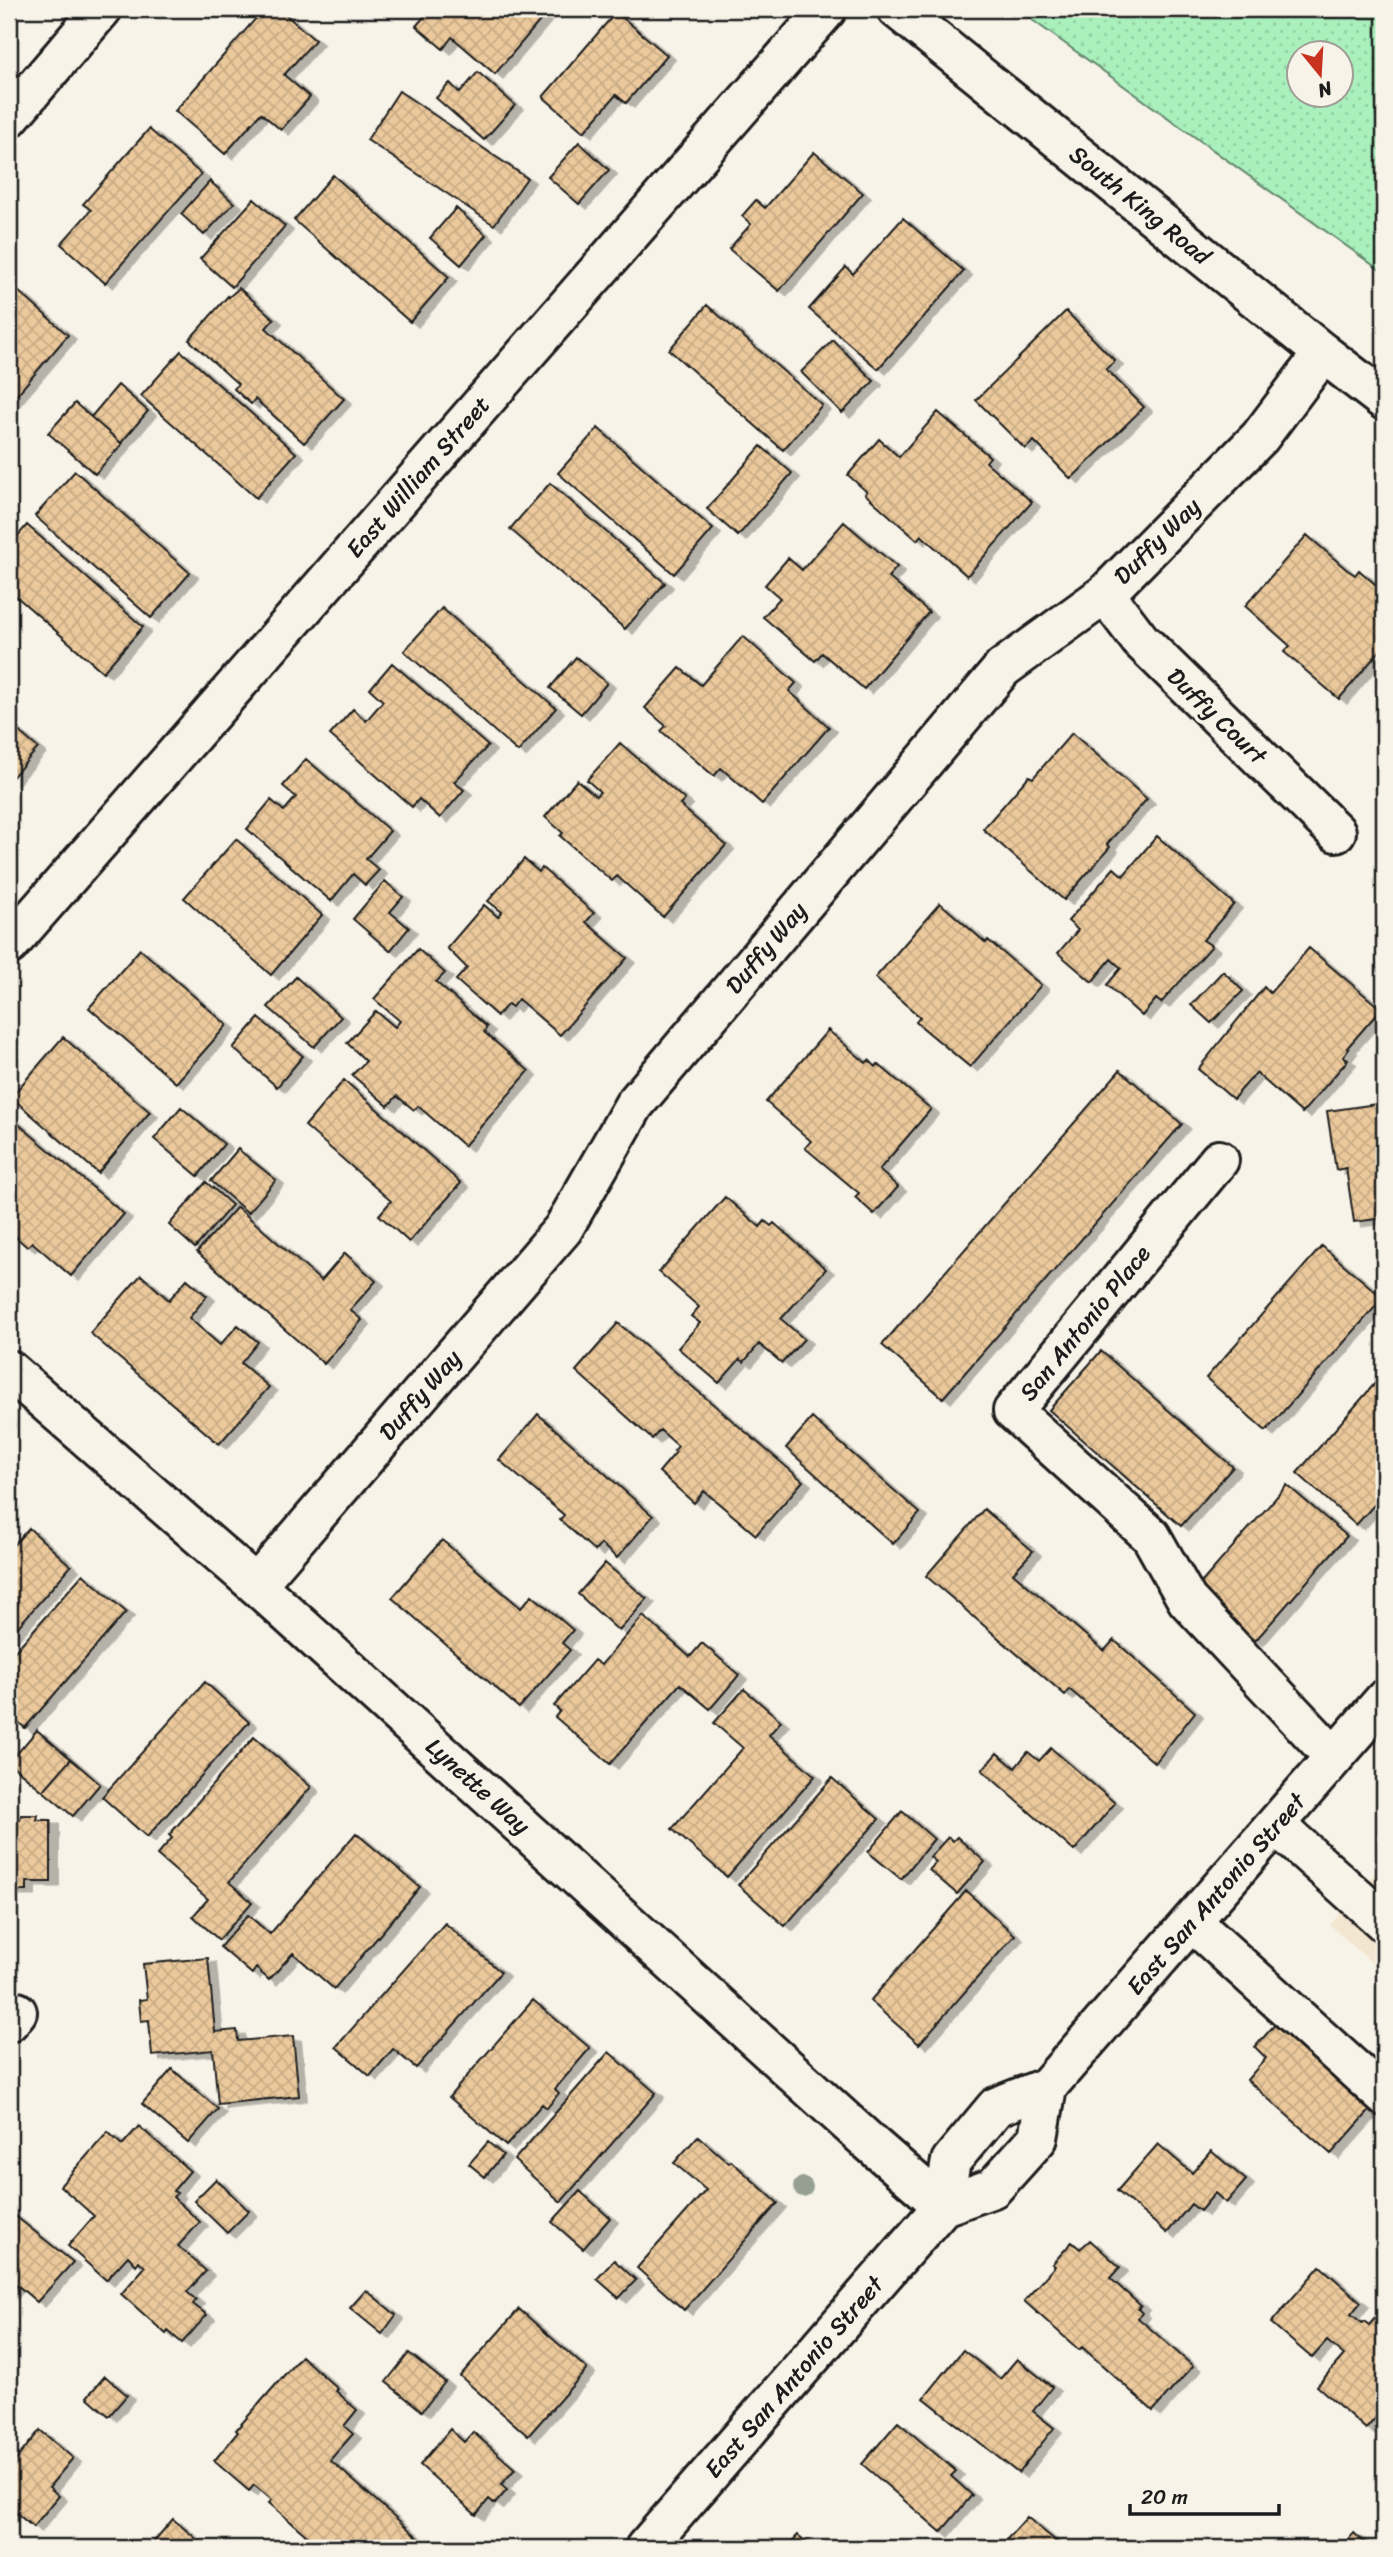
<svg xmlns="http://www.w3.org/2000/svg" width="1393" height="2557" viewBox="0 0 1393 2557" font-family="Sriracha,sans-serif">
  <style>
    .built { fill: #f3e6d1 }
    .grass { fill: url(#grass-dots); stroke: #62866c; stroke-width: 2; fill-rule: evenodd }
    .building { fill: url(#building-cross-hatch); stroke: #1c1c1c; stroke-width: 2; filter: url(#shadow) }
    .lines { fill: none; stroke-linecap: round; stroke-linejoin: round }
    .minor-casing { stroke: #1c1c1c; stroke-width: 44 }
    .major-casing { stroke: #1c1c1c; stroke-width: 44 }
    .minor { stroke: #f7f3e8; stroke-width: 38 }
    .major { stroke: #f7f3e8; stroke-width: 38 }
    .tree { fill: #96a092 }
    .labels { text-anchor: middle; stroke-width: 7; stroke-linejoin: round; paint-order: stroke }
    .street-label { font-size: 24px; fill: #1c1c1c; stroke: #f7f3e8 }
  </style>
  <defs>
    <pattern id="grass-dots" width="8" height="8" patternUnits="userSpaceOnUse" patternTransform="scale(1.75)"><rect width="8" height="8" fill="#a9f0bc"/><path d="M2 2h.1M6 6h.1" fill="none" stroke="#91cda1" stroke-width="1.8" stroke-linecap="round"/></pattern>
    <pattern id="building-cross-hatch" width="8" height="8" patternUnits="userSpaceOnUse" patternTransform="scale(1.75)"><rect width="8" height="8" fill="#ebc99c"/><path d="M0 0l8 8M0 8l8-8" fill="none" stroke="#c9ac86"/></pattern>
    <filter id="shadow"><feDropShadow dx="8" dy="4.5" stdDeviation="0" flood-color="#0004"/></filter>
  </defs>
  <rect width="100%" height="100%" fill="#f7f3e8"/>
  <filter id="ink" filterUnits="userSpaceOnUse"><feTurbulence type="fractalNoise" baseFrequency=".0143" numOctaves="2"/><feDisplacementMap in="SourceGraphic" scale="14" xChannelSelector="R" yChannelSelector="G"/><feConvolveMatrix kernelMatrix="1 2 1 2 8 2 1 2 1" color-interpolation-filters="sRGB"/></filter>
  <g filter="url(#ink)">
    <path class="built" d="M1384,1863V1974L1330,1925Z"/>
    <path class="grass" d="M1017,9H1384V273ZM1298,52H1340V94H1298Z"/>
    <path class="building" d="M264,9H279L315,40L284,75L310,97L281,130L261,113L225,154L175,111Z
      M431,9H463L467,12L469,9H550L495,74L452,37L443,49L416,26Z
      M616,12L667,55L626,103L616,95L584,132L543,97Z
      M478,72L515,105L484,140L436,98L450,83L460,93Z
      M399,91L527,178L494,225L367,140Z
      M149,129L201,174L105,283L61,244L91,210L83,204Z
      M579,142L609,170L579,204L548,177Z
      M814,152L863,193L779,291L729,249L751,224L742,216L756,200L765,208Z
      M333,175L449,277L410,322L294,220Z
      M210,181L234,203L204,235L181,214Z
      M254,199L285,226L232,287L200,259Z
      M456,208L486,235L461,265L430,238Z
      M903,218L964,271L878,369L809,309L846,267L853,274Z
      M239,288L274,319L266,328L344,399L304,443L255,399L251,404L234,389L238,384L189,340L228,296L229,297Z
      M17,290L68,335L9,404V300Z
      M707,305L822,405L783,450L669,350Z
      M1066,311L1115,361L1106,369L1144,407L1071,479L1034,441L1025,449L976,400Z
      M833,340L874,381L842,413L801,372Z
      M181,351L296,453L256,498L141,396Z
      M118,385L148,411L121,443L91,417Z
      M75,403L122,444L95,474L48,433Z
      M938,412L990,457L986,462L1032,502L967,576L921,535L917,540L865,494L867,492L848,475L879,439L899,457Z
      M598,428L713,529L674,574L558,473Z
      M761,446L792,473L738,536L707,509Z
      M75,471L190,573L151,618L35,516Z
      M550,483L665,583L625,629L510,529Z
      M844,522L897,567L888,577L929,612L864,689L822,653L815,661L763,617L780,598L765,585L788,558L802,570Z
      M27,525L143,627L103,672L9,590V546Z
      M1307,535L1346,569L1355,575L1359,570L1384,592V646L1339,699L1284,652L1290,646L1245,606Z
      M442,608L556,708L518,752L404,651Z
      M743,636L796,683L789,691L829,727L762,804L721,768L714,776L661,731L666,726L645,708L680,668L701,685Z
      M576,657L607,683L581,714L550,688Z
      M392,663L488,746L454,782L464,790L440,818L419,799L412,807L330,735L353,709L366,721L383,701L370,689Z
      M9,723L38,748L9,781Z
      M1072,733L1147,799L1107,844L1110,847L1064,900L983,829L1029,776L1033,778Z
      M620,743L685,800L680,805L726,845L663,917L617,876L612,881L560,836L563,833L545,817L577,780L596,796L600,792L587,780Z
      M306,759L390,831L366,859L379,870L365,885L353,874L331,901L247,829L271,800L284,811L296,797L283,786Z
      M1157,836L1234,904L1203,940L1212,946L1161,1003L1156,999L1142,1016L1107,985L1121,968L1111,959L1092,982L1058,953L1078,930L1068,921L1114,868L1123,876Z
      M236,839L322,915L271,975L184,898Z
      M524,859L539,872L542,868L594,913L586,922L627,958L560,1035L518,999L512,1007L508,1004L497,1016L456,980L467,968L447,948L484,905L498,917L502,912L488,901Z
      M385,881L403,897L390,912L409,928L390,951L353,919Z
      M940,903L986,943L988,940L1041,985L970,1067L916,1022L920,1017L875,978Z
      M1309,948L1381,1009L1347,1048L1349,1049L1343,1057L1348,1060L1302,1113L1256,1073L1233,1099L1198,1069L1264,987L1270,993Z
      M140,949L227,1025L176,1083L89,1008Z
      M418,949L445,973L436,982L487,1027L484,1032L529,1071L464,1146L418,1106L414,1110L397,1096L388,1106L352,1075L366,1061L347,1043L376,1011L395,1027L400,1021L374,999Z
      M1223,971L1243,991L1211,1023L1191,1005Z
      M296,977L341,1017L314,1047L268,1007Z
      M259,1018L303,1056L277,1087L233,1048Z
      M828,1030L866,1063L869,1060L876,1067L878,1064L931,1109L879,1170L898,1187L874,1214L855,1197L859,1193L805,1148L811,1141L766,1102Z
      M63,1037L150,1112L98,1173L11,1097Z
      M1120,1070L1182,1124L943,1398L882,1345Z
      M344,1080L461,1183L409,1242L379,1215L391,1201L305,1126Z
      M1384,1103V1218L1354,1222L1346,1168L1336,1170L1327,1111Z
      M181,1107L224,1144L198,1176L154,1139Z
      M9,1116L124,1214L71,1276L32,1242L27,1247L9,1231Z
      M238,1149L276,1180L248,1213L211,1181Z
      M206,1182L232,1205L195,1248L169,1225Z
      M725,1197L760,1227L765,1221L771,1226L774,1223L826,1269L781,1319L804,1339L782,1363L759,1344L744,1362L740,1359L719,1383L678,1348L700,1323L691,1316L699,1307L659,1272Z
      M237,1207L321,1281L345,1253L376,1281L350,1310L362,1320L324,1364L197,1252Z
      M1322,1246L1383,1298L1266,1431L1206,1378Z
      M141,1275L169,1300L187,1279L207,1296L189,1318L220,1345L238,1325L258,1342L241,1363L269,1387L219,1444L90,1333Z
      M618,1323L803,1481L756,1535L704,1491L694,1503L659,1472L676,1452L674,1451L678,1446L660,1430L652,1439L576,1371Z
      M1101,1351L1233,1467L1181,1526L1049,1410Z
      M1384,1373V1494L1356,1525L1297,1473Z
      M538,1414L653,1516L617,1558L601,1544L595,1551L560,1520L564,1515L499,1460Z
      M812,1418L920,1513L893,1544L786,1448Z
      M1287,1485L1347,1536L1255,1641L1195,1590Z
      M984,1509L1033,1551L1013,1573L1104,1651L1114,1640L1195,1712L1155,1763L1069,1689L1065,1695L926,1576Z
      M29,1528L71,1566L9,1637V1550Z
      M442,1540L521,1608L532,1595L573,1630L562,1643L570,1650L519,1708L392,1598Z
      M605,1563L647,1599L619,1631L578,1594Z
      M83,1574L126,1612L25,1728L9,1714V1658Z
      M643,1616L690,1657L702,1643L739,1675L710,1709L680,1684L610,1764L555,1717L560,1711L554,1706L594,1660L601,1665Z
      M205,1682L249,1722L147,1837L102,1797Z
      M744,1689L781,1721L769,1735L815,1776L727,1877L672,1829L743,1748L714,1723Z
      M37,1730L71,1759L43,1791L9,1763Z
      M254,1737L311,1787L229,1882L252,1902L219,1940L193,1916L208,1899L157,1855L172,1838L169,1835Z
      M1051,1748L1115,1803L1074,1851L982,1770L997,1753L1015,1768L1028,1752L1039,1761Z
      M71,1759L100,1784L73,1816L43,1791Z
      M832,1778L879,1819L785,1926L738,1885Z
      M902,1811L934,1839L901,1879L868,1852Z
      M21,1815H38L37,1820H51V1882H27V1891H9V1820H20Z
      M356,1833L420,1887L334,1989L293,1953L269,1980L256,1968L252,1974L220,1947L248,1915L270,1934Z
      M948,1837L953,1841L957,1837L985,1862L957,1894L929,1870L936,1862L930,1857Z
      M966,1891L1015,1935L919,2044L870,2001Z
      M445,1923L501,1972L416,2068L393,2049L370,2076L336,2047Z
      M208,1958L215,2032L237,2030L238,2041L293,2036L299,2096L218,2104L213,2050L152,2056L149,2020L141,2021L139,2000L147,1999L143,1964Z
      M533,2000L590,2048L555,2089L559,2093L547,2108L542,2104L506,2146L449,2097Z
      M1278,2021L1374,2106L1331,2154L1247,2080L1266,2058L1255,2047Z
      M609,2052L656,2093L561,2202L514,2160Z
      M172,2069L218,2109L188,2143L142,2104Z
      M139,2126L190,2171L173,2191L177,2193L173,2197L200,2222L178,2246L206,2271L187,2292L196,2300L193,2304L207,2315L182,2343L168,2331L166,2334L121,2294L145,2267L139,2261L136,2265L128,2256L106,2280L68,2246L94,2216L60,2186L108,2132L122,2145Z
      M698,2136L729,2163L731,2161L778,2203L684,2310L637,2268L706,2190L674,2163Z
      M488,2142L503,2155L485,2177L469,2164Z
      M1158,2144L1192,2173L1211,2151L1246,2180L1226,2203L1215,2193L1200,2211L1191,2204L1167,2233L1117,2191Z
      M216,2179L249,2211L227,2233L194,2201Z
      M580,2191L610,2218L583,2249L552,2222Z
      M9,2211L73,2262L37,2302L17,2285L9,2294Z
      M1090,2240L1120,2267L1110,2278L1141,2306L1138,2309L1142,2313L1138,2318L1193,2366L1153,2411L1082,2347L1079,2350L1024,2301L1055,2266L1052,2264L1072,2242L1080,2249Z
      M614,2260L636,2280L619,2298L597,2279Z
      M1320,2266L1361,2302L1351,2314L1362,2323L1364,2321L1369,2325L1384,2308V2408L1366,2429L1317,2386L1344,2355L1327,2341L1312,2358L1271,2323Z
      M366,2290L396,2315L382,2334L350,2308Z
      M519,2309L587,2369L528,2436L460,2376Z
      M963,2350L1000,2379L1017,2359L1052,2387L1033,2411L1054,2428L1018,2473L924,2398Z
      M409,2353L445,2382L422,2411L386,2382Z
      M301,2356L338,2389L336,2391L357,2410L344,2426L353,2434L330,2460L430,2548H321L269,2503L272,2500L254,2485L249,2491L214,2461L238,2432L236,2430Z
      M105,2376L127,2395L109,2416L87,2397Z
      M898,2422L956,2471L951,2476L972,2495L941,2532L862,2464Z
      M450,2429L464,2442L473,2432L515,2469L501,2485L507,2490L495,2504L489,2499L476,2515L420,2465Z
      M40,2430L73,2458L49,2487L59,2496L33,2527L9,2507V2468Z
      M1027,2517L1064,2548H999Z
      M173,2519L207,2548H148Z
      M1354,2533L1371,2548H1341Z
      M798,2535L813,2548H786Z"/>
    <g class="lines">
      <defs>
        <path id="minor" d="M9,118L102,9
          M1105,594L1140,640L1336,832
          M9,945L827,9
          M1219,1160L1013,1411L1151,1536L1187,1600L1334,1757
          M9,1370L256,1585L869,2142L943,2206
          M256,1585L563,1229L634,1105L1003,668L1105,594L1260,437L1323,353
          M1276,1825L1384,1922
          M1192,1922L1384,2096
          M9,2022L17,2012"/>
        <path id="major" d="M897,9L1323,353L1384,400
          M943,2206L951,2161L996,2107L1047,2087L1384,1700
          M645,2548L943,2206L993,2188L1038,2138L1047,2087"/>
      </defs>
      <use href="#minor" class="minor-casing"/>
      <use href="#major" class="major-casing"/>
      <use href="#minor" class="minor"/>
      <use href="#major" class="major"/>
    </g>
    <circle class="tree" cx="803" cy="2187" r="10"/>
  </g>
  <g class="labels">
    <g class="street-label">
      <text transform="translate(1140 205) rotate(39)" y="8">South King Road</text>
      <text transform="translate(418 477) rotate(-49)" y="8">East William Street</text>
      <text transform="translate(1157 541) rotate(-45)" y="8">Duffy Way</text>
      <text transform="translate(1217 716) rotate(44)" y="8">Duffy Court</text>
      <text transform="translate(766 948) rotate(-50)" y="8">Duffy Way</text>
      <text transform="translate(1085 1323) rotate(-51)" y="8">San Antonio Place</text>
      <text transform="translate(420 1395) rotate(-49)" y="8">Duffy Way</text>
      <text transform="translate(478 1786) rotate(42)" y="8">Lynette Way</text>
      <text transform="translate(1216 1894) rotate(-49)" y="8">East San Antonio Street</text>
      <text transform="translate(794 2377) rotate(-49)" y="8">East San Antonio Street</text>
    </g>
  </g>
  <rect width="1393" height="2557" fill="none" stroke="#f7f3e8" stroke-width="35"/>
  <rect x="18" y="18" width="1358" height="2522" fill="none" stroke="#1c1c1c" stroke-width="2.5" filter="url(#ink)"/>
  <g transform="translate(1320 74) rotate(162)"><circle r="33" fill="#f7f3e8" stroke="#9f9d96" stroke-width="2"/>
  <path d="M0-5L12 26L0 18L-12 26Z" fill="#c8321e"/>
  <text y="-10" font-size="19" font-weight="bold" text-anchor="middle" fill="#1c1c1c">N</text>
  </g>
  <path d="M1130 2504v10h149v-10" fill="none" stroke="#1c1c1c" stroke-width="3.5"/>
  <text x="1141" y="2504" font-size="21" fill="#1c1c1c" stroke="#f7f3e8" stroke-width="5" paint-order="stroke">20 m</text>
</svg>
